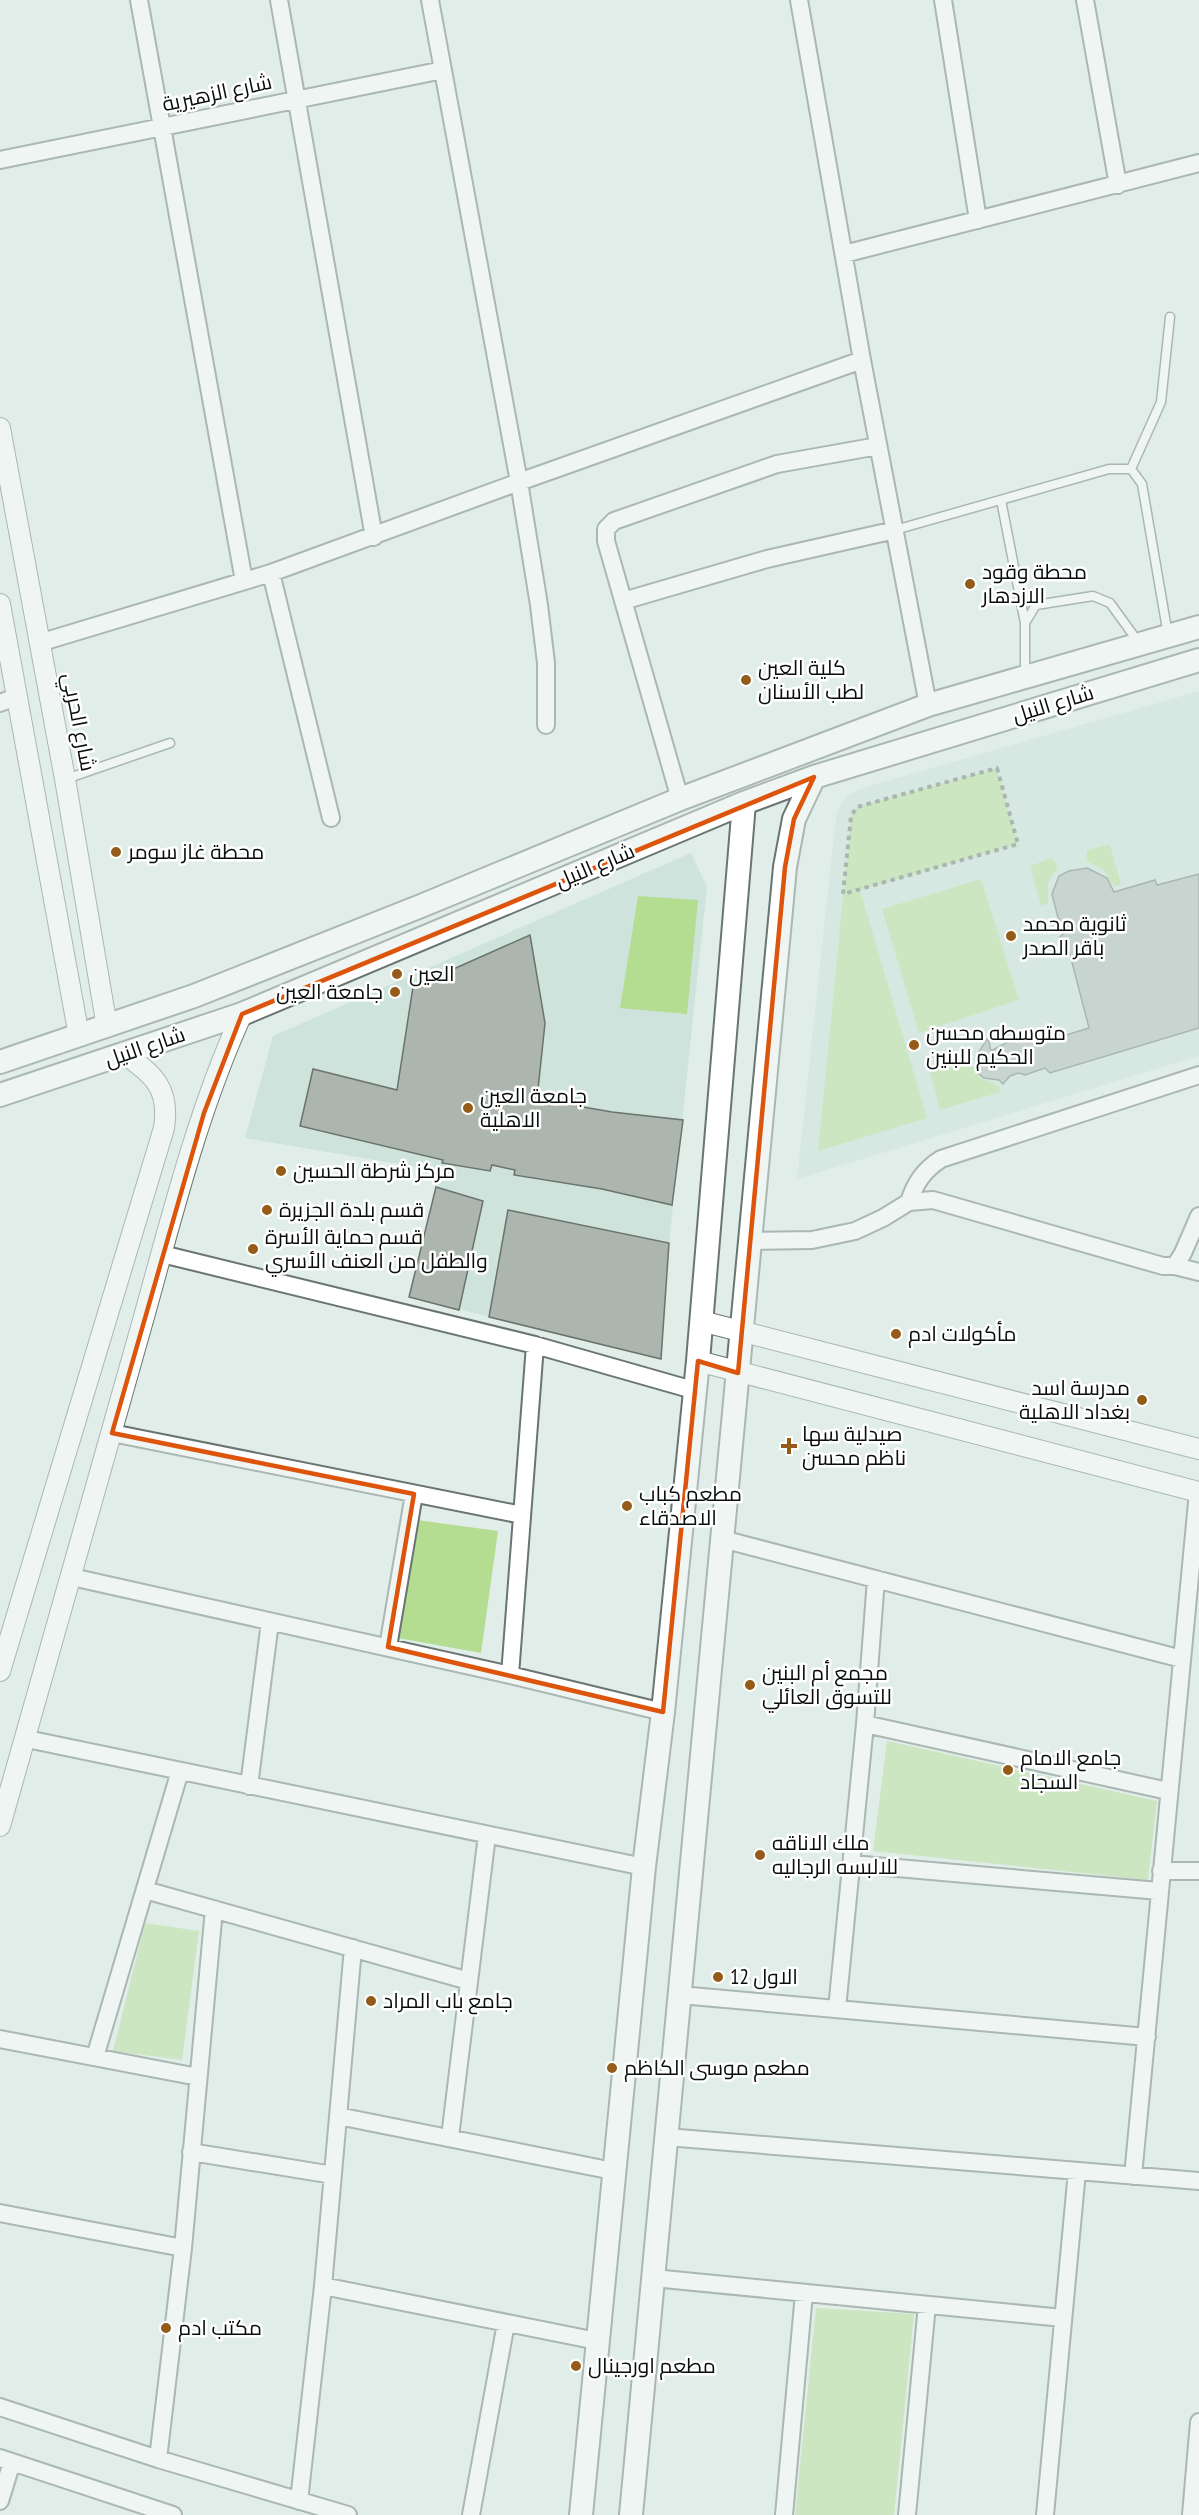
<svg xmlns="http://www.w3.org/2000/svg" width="1199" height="2515" viewBox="0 0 1199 2515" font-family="'PT Sans Narrow',Cairo,sans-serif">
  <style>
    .built { fill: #cde3dc }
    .green { fill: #b4dd91 }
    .building { fill: #acb6af; stroke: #6a736c; stroke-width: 1.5 }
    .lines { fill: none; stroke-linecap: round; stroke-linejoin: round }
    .service-casing { stroke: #697571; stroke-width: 11 }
    .minor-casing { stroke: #697571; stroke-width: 20 }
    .tertiary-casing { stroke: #697571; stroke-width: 22 }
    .secondary-casing { stroke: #697571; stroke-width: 26 }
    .path { stroke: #6a7370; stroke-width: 4; stroke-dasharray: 4.5 4.5; stroke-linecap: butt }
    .service { stroke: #fff; stroke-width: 8 }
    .minor { stroke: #fff; stroke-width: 16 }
    .tertiary { stroke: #fff; stroke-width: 20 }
    .secondary { stroke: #fff; stroke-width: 22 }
    .marked { fill: none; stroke: #dd550c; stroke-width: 4.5; stroke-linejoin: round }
    .poi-dot { fill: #955b19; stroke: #fff; stroke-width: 2 }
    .labels { text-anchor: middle; stroke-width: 5; stroke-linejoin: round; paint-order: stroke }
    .street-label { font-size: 21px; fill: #090d0c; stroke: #fff }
    .poi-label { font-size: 21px; fill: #090d0c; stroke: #fff; text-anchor: start }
  </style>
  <rect width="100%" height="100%" fill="#e0ede9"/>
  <path class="built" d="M1199,691V1056L797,1179L836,816L840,805L847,796L859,789Z
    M691,853L707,887L669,1243L661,1359L409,1297L440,1171L245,1138L273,1036Z"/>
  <path class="green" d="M997,768L1018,844L860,890L927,1118L818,1151L851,816L857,807Z
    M1110,844L1121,885L1114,886L1103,869L1086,861L1087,850Z
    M1052,858L1058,867L1048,883V903L1041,906L1030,866Z
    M981,879L1019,1000L919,1033L882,909Z
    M638,896L698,900L687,1014L620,1008Z
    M969,1061L980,1077L1000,1087V1092L940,1110L930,1072Z
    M417,1520L498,1531L481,1653L398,1638Z
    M887,1741L1157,1801L1148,1880L873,1851Z
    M145,1923L199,1931L182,2060L113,2051Z
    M816,2308L914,2314L894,2515H795Z"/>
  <path class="building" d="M1087,868L1107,878L1114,892L1155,880L1157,885L1199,874V1028L1050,1073L1045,1068L1025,1075L1019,1073L1010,1076L1003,1084L999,1080L984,1078L978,1073L976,1056L988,1038L991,1051L1025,1033L1035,1037L1040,1043L1089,1028L1068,947L1059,938L1068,929L1058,918L1052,894L1059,876L1069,871Z
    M530,935L545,1023L537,1099L612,1112L683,1120L672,1205L602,1189L514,1175L515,1170L492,1165L490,1171L442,1163L443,1160L300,1126L313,1069L397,1090L413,987Z
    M436,1187L483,1201L459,1310L409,1297Z
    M508,1210L669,1243L661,1359L489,1317Z"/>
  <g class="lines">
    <defs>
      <path id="service" d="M1131,469L1161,402L1170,317
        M1001,500L1025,623
        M895,530L1109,469H1131L1142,484L1168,635
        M1025,675V623L1036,605L1093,596L1110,603L1139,643
        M66,779L170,743"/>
      <path id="minor" d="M139,0L244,581
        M279,0L374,537
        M430,0L519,482L539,605L546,663V725
        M799,0L862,360L928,705
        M943,0L978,220
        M1085,0L1118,185
        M0,160L443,70
        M844,254L1199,163
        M271,573L331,818
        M623,601L767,559L895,530
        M39,643L271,573L519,482L862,360
        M0,703L16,697
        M680,799L606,541V529L614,521L777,464L878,446
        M909,1202C915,1183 924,1170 941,1159L1199,1075
        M750,1241L812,1240L855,1231L883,1218L909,1202L933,1200L1163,1266H1175L1183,1253L1199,1216
        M162,1254L535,1345L693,1390
        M1175,1266L1199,1272
        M112,1433L522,1515
        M722,1539L1182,1659
        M72,1577L510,1675L663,1712
        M388,1647L414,1494
        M510,1675L535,1345
        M865,1724L1168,1791
        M27,1739L644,1867
        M249,1786L270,1622
        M852,1864L1159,1891
        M1161,1871H1199
        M145,1890L469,1981
        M680,1995L1147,2037
        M837,2009L865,1724L876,1579
        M0,2039L198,2077
        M95,2057L180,1771
        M338,2116L613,2171
        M450,2137L487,1835
        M667,2137L1199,2181
        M191,2152L333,2175
        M1133,2176L1198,1492
        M0,2213L183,2248
        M653,2278L1063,2318
        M323,2286L597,2341
        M0,2407L158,2459L348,2515
        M0,2458L173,2515
        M158,2459L183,2248L214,1909
        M0,2501L12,2462
        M299,2501L323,2286L353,1948
        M471,2515L506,2323
        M784,2515L804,2293
        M907,2515L927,2305
        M1045,2515L1077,2171
        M1191,2515L1199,2422"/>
      <path id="tertiary" d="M0,428L65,779L107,1027
        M0,604L79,1036
        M701,1321L1199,1449
        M698,1361L1199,1492
        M0,1671L164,1128C170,1088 154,1076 125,1054
        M0,1826C47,1664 92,1501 138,1338C169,1229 195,1117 242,1014"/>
      <path id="secondary" d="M0,1062L194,996L421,906L680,799L928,705L1199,627
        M0,1095L242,1014L744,803L814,777L1199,660
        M581,2515L644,1867L663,1712L698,1361L744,803
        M631,2515L785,867L794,819L814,777"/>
    </defs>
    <use href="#service" class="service-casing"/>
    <use href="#minor" class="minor-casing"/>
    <use href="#tertiary" class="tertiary-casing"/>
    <use href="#secondary" class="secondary-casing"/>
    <path class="path" d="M997,768L1018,844L843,894L851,816L857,807Z"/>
    <use href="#service" class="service"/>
    <use href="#minor" class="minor"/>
    <use href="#tertiary" class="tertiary"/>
    <use href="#secondary" class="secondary"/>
  </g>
  <path d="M0 0H1199V2515H0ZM814,777L794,819L785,867L738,1373L698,1361L663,1712L388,1647L414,1494L112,1433L204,1113L242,1014Z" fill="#e0ede9" fill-opacity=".55" fill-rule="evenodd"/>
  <path class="marked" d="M814,777L794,819L785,867L738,1373L698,1361L663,1712L388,1647L414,1494L112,1433L204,1113L242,1014Z"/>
  <g class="poi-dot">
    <circle cx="970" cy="584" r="6"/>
    <circle cx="746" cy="680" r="6"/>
    <circle cx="116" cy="852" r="6"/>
    <circle cx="1011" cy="936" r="6"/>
    <circle cx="397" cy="974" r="6"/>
    <circle cx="395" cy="992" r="6"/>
    <circle cx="914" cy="1045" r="6"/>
    <circle cx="468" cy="1108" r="6"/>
    <circle cx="281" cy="1171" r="6"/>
    <circle cx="267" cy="1210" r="6"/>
    <circle cx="253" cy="1249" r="6"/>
    <circle cx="896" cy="1334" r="6"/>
    <circle cx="1142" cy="1400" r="6"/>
    <path d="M786 1437h6v6h6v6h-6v6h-6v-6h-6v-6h6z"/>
    <circle cx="627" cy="1506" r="6"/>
    <circle cx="750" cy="1685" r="6"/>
    <circle cx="1008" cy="1770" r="6"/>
    <circle cx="760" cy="1855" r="6"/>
    <circle cx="718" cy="1977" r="6"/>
    <circle cx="371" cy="2001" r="6"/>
    <circle cx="612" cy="2068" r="6"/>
    <circle cx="166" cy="2328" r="6"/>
    <circle cx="576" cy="2366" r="6"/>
  </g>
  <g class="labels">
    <g class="street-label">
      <text transform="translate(217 93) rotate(-12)" y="7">شارع الزهيرية</text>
      <text transform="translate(1053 704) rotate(-17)" y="7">شارع النيل</text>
      <text transform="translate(79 722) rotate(79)" y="7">شارع الحربي</text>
      <text transform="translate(595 866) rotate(-23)" y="7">شارع النيل</text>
      <text transform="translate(145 1047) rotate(-19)" y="7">شارع النيل</text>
    </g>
    <g class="poi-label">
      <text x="982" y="579">محطة وقود<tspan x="982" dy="24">الازدهار</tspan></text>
      <text x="758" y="675">كلية العين<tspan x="758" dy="24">لطب الأسنان</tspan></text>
      <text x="128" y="859">محطة غاز سومر</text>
      <text x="1023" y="931">ثانوية محمد<tspan x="1023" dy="24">باقر الصدر</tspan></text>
      <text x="409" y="981">العين</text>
      <text x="383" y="999" text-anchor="end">جامعة العين</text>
      <text x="926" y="1040">متوسطه محسن<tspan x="926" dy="24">الحكيم للبنين</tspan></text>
      <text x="480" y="1103">جامعة العين<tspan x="480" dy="24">الاهلية</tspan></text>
      <text x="293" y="1178">مركز شرطة الحسين</text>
      <text x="279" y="1217">قسم بلدة الجزيرة</text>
      <text x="265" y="1244">قسم حماية الأسرة<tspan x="265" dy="24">والطفل من العنف الأسري</tspan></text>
      <text x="908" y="1341">مأكولات ادم</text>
      <text x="1130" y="1395" text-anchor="end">مدرسة اسد<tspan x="1130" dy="24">بغداد الاهلية</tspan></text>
      <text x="802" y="1441">صيدلية سها<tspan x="802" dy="24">ناظم محسن</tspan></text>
      <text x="639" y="1501">مطعم كباب<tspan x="639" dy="24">الاصدقاء</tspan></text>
      <text x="762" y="1680">مجمع أم البنين<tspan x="762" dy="24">للتسوق العائلي</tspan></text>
      <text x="1020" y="1765">جامع الامام<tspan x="1020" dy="24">السجاد</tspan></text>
      <text x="772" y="1850">ملك الاناقه<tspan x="772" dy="24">للالبسه الرجاليه</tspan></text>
      <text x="730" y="1984">الاول 12</text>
      <text x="383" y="2008">جامع باب المراد</text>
      <text x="624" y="2075">مطعم موسى الكاظم</text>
      <text x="178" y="2335">مكتب ادم</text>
      <text x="588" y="2373">مطعم اورجينال</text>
    </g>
  </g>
</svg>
